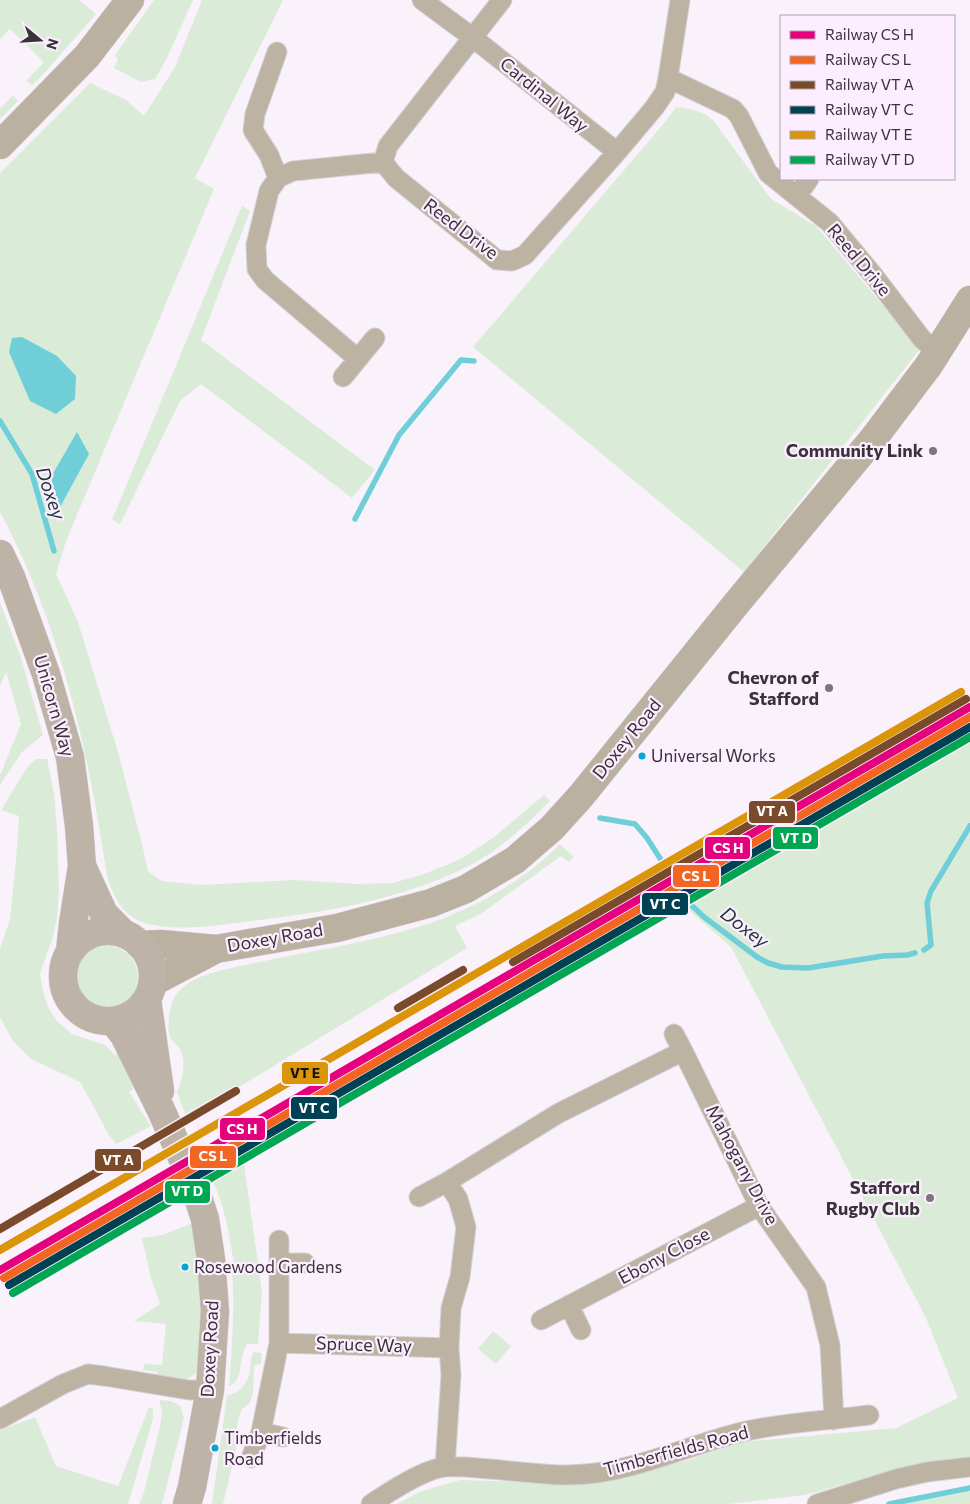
<svg xmlns="http://www.w3.org/2000/svg" width="970" height="1504" viewBox="0 0 970 1504" font-family="Commissioner,sans-serif">
  <style>
    .green { fill: #daecd7 }
    .water { fill: #6fced8 }
    .lines { fill: none; stroke-linecap: round; stroke-linejoin: round }
    .stream { stroke: #6fced8; stroke-width: 5.5 }
    .street-casing { stroke: #d5d0d7; stroke-width: 21 }
    .secondary-casing { stroke: #d5d0d7; stroke-width: 29 }
    .primary-casing { stroke: #d5d0d7; stroke-width: 29 }
    .street { stroke: #bcb3a3; stroke-width: 19 }
    .secondary { stroke: #bab1a1; stroke-width: 28 }
    .primary { stroke: #bdb3a7; stroke-width: 28 }
    .rail-1-casing { stroke: #fceeff; stroke-width: 11 }
    .rail-2-casing { stroke: #fceeff; stroke-width: 11 }
    .rail-3-casing { stroke: #fceeff; stroke-width: 11 }
    .rail-4-casing { stroke: #fceeff; stroke-width: 11 }
    .rail-5-casing { stroke: #fceeff; stroke-width: 11 }
    .rail-6-casing { stroke: #fceeff; stroke-width: 11 }
    .rail-1 { stroke: #e5007d; stroke-width: 8 }
    .rail-2 { stroke: #f26522; stroke-width: 8 }
    .rail-3 { stroke: #7a4b2a; stroke-width: 8 }
    .rail-4 { stroke: #004153; stroke-width: 8 }
    .rail-5 { stroke: #da9509; stroke-width: 8 }
    .rail-6 { stroke: #00a651; stroke-width: 8 }
    .poi-dot { fill: #7c757d; stroke: #fceeff; stroke-width: 2 }
    .bus-dot { fill: #00a9ce; stroke: #fceeff; stroke-width: 2 }
    .labels { text-anchor: middle; stroke-width: 4.5; stroke-linejoin: round; paint-order: stroke }
    .bus-label { font-size: 17px; fill: #383239; stroke: #fceeff; text-anchor: start }
    .street-label { font-size: 18px; fill: #383239; stroke: #fceeff }
    .poi-label { font-size: 18px; font-weight: bold; fill: #383239; stroke: #fceeff; text-anchor: end }
    .water-label { font-size: 19px; font-style: italic; fill: #23393b; stroke: #fceeff }
    .line-badge { stroke: #fceeff; stroke-width: 2 }
    .badge-label { font-size: 14px; text-anchor: middle; font-weight: bold; fill: #fff }
    .pale-badge-label { font-size: 14px; text-anchor: middle; font-weight: bold; fill: #111 }
  </style>
  <rect width="100%" height="100%" fill="#f9f2fb"/>
  <path class="green" d="M0,0H79L96,14L40,78L32,85L26,81L13,95L18,101L0,119V109L44,62L10,29L0,39Z
    M154,0H193L167,58L155,79L141,82L114,68L118,60L115,55Z
    M202,0H283L195,178L214,189L66,541L56,574L78,622L118,752L143,848L148,872L162,881L202,885L295,880L357,884L393,883L424,874L461,859L494,837L544,795L550,801C525,826 499,851 467,867C398,901 320,913 244,922C213,926 172,932 142,922C122,915 113,895 107,876C101,838 95,801 87,763C69,677 42,590 0,512V173L90,83L126,100L144,116L175,67Z
    M676,107C691,109 701,110 713,120L771,199L816,226L920,349L744,572L473,347L665,122Z
    M242,206L250,211L201,340L375,470L352,498L201,384L180,401L120,524L112,520Z
    M0,602L21,658L43,735L22,752L0,785V775L21,724L6,672L0,686Z
    M970,735V1458L913,1465L805,1495L729,1504H396L422,1491L460,1480L585,1484L685,1461L742,1442L896,1428L958,1398L926,1318L731,947L672,895Z
    M36,759H47L54,793L57,828L59,891L57,918L53,937L40,973L43,991L48,1007L57,1021L72,1034L105,1045L115,1055L122,1050L126,1058L133,1089L129,1092L151,1126L116,1144L109,1135L80,1082L31,1059L13,1041L0,1017V949L10,919L16,861L19,816L1,810L28,766Z
    M560,844L574,857L569,862L561,856L482,913L455,926L467,948L187,1119L177,1091C183,1078 186,1065 181,1051C179,1046 174,1043 171,1039C166,1031 169,1007 174,998C178,990 187,983 196,979C211,971 238,967 254,963C310,951 367,943 421,926C472,910 523,882 560,844Z
    M76 977a31 31 0 1 1 62 0a31 31 0 1 1-62 0Z
    M243,1157L262,1291L258,1344H247C245,1348 243,1352 242,1357C239,1367 242,1382 229,1386C232,1347 235,1309 232,1270L235,1269L227,1224L220,1198L209,1172L216,1173Z
    M193,1223L204,1282L197,1373L184,1381L157,1379V1372L143,1370L144,1364L162,1365L166,1324L134,1321L160,1304L151,1278L142,1238L162,1235Z
    M493,1331L511,1346L496,1364L478,1349Z
    M254,1352L262,1353L261,1364H256L254,1367L253,1394L249,1404L242,1409L237,1424L236,1450L223,1504H212L227,1395C238,1395 247,1383 250,1373C251,1365 249,1358 254,1352Z
    M160,1400L171,1401L180,1406L184,1418L162,1504H139L144,1492L160,1426L162,1413L160,1403Z
    M149,1407L153,1409V1419L128,1504H0V1430L35,1417L56,1466L118,1486Z
    M970,1488V1504H889Z"/>
  <path class="water" d="M22,337L57,356L76,376L75,399L56,414L30,401L9,352L12,338Z
    M77,432L89,454L59,509L51,477Z"/>
  <g class="lines">
    <path class="stream" d="M0,421L32,474L54,551
      M355,519L399,435L461,360L474,361
      M600,818L635,824L647,838L688,902L704,917L757,957L768,963L782,967L808,968L883,956L907,955L915,953
      M924,950L931,945L927,903L931,891L970,826
      M889,1504L970,1488"/>
    <defs>
      <path id="street" d="M422,0L472,37L617,152
        M502,0L388,146L383,162L396,178L497,260L512,261L525,255L617,152L654,108L665,92L668,78L680,0
        M277,52L255,114L253,130L269,155L278,178
        M668,78L733,109L739,116L768,173L830,223L874,276L922,339L937,352
        M797,196L809,179
        M358,359L265,280L257,269L256,245L269,191L278,178L293,171L383,162
        M343,377L375,338
        M674,1034L683,1051
        M419,1197L447,1182L559,1113L683,1051L759,1206L816,1287L830,1345L834,1420
        M279,1240V1343L449,1348
        M279,1263H305
        M569,1305L581,1330
        M541,1320L759,1206
        M0,1419L63,1384L88,1374L104,1376L189,1390H210
        M261,1432L283,1437
        M251,1458L261,1432L279,1343
        M445,1467L451,1375L449,1348L451,1308L460,1277L466,1227L458,1199L447,1182
        M371,1504C389,1492 424,1469 445,1467C460,1466 476,1468 490,1469C525,1472 561,1478 596,1473C646,1466 693,1444 742,1432C783,1422 826,1421 869,1415
        M817,1504L896,1479L927,1472L970,1467"/>
      <path id="secondary" d="M0,145L87,56L130,0
        M140,945L161,944L216,949L337,928L431,903L466,889L515,860L552,828L581,796L736,604L873,439L929,365L970,300
        M153,982L216,949"/>
      <path id="primary" d="M0,554L11,577L46,674L70,757L79,826L82,866L73,924L70,951
        M82,866L104,914L124,934
        M63 976a45 45 0 1 1 90 0a45 45 0 1 1-90 0Z
        M147,999L160,1091
        M113,1021L124,1035L161,1110L193,1182L205,1219L211,1259L215,1311L210,1390L192,1487L187,1504"/>
    </defs>
    <use href="#street" class="street-casing"/>
    <use href="#secondary" class="secondary-casing"/>
    <use href="#primary" class="primary-casing"/>
    <use href="#street" class="street"/>
    <use href="#secondary" class="secondary"/>
    <use href="#primary" class="primary"/>
    <defs>
      <path id="rail-1" d="M0,1270L970,707"/>
      <path id="rail-2" d="M4,1278L970,717"/>
      <path id="rail-3" d="M513,962L966,699
        M398,1008L463,970
        M0,1229L236,1091"/>
      <path id="rail-4" d="M9,1285L970,727"/>
      <path id="rail-5" d="M0,1250L961,692"/>
      <path id="rail-6" d="M13,1293L970,737"/>
    </defs>
    <use href="#rail-1" class="rail-1-casing"/>
    <use href="#rail-2" class="rail-2-casing"/>
    <use href="#rail-3" class="rail-3-casing"/>
    <use href="#rail-4" class="rail-4-casing"/>
    <use href="#rail-5" class="rail-5-casing"/>
    <use href="#rail-6" class="rail-6-casing"/>
    <use href="#rail-1" class="rail-1"/>
    <use href="#rail-2" class="rail-2"/>
    <use href="#rail-3" class="rail-3"/>
    <use href="#rail-4" class="rail-4"/>
    <use href="#rail-5" class="rail-5"/>
    <use href="#rail-6" class="rail-6"/>
  </g>
  <g class="poi-dot">
    <circle cx="933" cy="451" r="5"/>
    <circle cx="829" cy="688" r="5"/>
    <circle cx="930" cy="1198" r="5"/>
  </g>
  <g class="bus-dot">
    <circle cx="642" cy="756" r="4.5"/>
    <circle cx="185" cy="1267" r="4.5"/>
    <circle cx="215" cy="1448" r="4.5"/>
  </g>
  <g class="labels">
    <g class="bus-label">
      <text x="651" y="762">Universal Works</text>
      <text x="194" y="1273">Rosewood Gardens</text>
      <text x="224" y="1444">Timberfields<tspan x="224" dy="21">Road</tspan></text>
    </g>
    <g class="street-label">
      <text transform="translate(544 95) rotate(39)" y="6">Cardinal Way</text>
      <text transform="translate(461 229) rotate(37)" y="6">Reed Drive</text>
      <text transform="translate(859 260) rotate(50)" y="6">Reed Drive</text>
      <text transform="translate(54 706) rotate(74)" y="6">Unicorn Way</text>
      <text transform="translate(627 739) rotate(-51)" y="6">Doxey Road</text>
      <text transform="translate(275 938) rotate(-10)" y="6">Doxey Road</text>
      <text transform="translate(742 1165) rotate(62)" y="6">Mahogany Drive</text>
      <text transform="translate(664 1256) rotate(-28)" y="6">Ebony Close</text>
      <text transform="translate(364 1345) rotate(2)" y="6">Spruce Way</text>
      <text transform="translate(210 1349) rotate(-87)" y="6">Doxey Road</text>
      <text transform="translate(676 1451) rotate(-15)" y="6">Timberfields Road</text>
    </g>
    <g class="poi-label">
      <text x="923" y="457">Community Link</text>
      <text x="819" y="684">Chevron of<tspan x="819" dy="21">Stafford</tspan></text>
      <text x="920" y="1194">Stafford<tspan x="920" dy="21">Rugby Club</tspan></text>
    </g>
    <g class="water-label">
      <text transform="translate(51 493) rotate(71)" y="7">Doxey</text>
      <text transform="translate(745 927) rotate(37)" y="7">Doxey</text>
    </g>
  </g>
  <g class="line-badge">
    <rect x="748" y="800" width="48" height="24" rx="5" fill="#7a4b2a"/>
    <rect x="772" y="826" width="47" height="24" rx="5" fill="#00a651"/>
    <rect x="704" y="836" width="47" height="24" rx="5" fill="#e5007d"/>
    <rect x="672" y="864" width="48" height="24" rx="5" fill="#f26522"/>
    <rect x="641" y="892" width="48" height="24" rx="5" fill="#004153"/>
    <rect x="281" y="1061" width="48" height="24" rx="5" fill="#da9509"/>
    <rect x="290" y="1096" width="48" height="24" rx="5" fill="#004153"/>
    <rect x="219" y="1117" width="47" height="24" rx="5" fill="#e5007d"/>
    <rect x="189" y="1145" width="48" height="24" rx="5" fill="#f26522"/>
    <rect x="94" y="1148" width="48" height="24" rx="5" fill="#7a4b2a"/>
    <rect x="164" y="1180" width="47" height="24" rx="5" fill="#00a651"/>
  </g>
  <g class="badge-label">
    <text x="772" y="816">VT A</text>
    <text x="796" y="843">VT D</text>
    <text x="728" y="853">CS H</text>
    <text x="696" y="881">CS L</text>
    <text x="665" y="909">VT C</text>
    <text x="314" y="1113">VT C</text>
    <text x="242" y="1134">CS H</text>
    <text x="213" y="1161">CS L</text>
    <text x="118" y="1165">VT A</text>
    <text x="187" y="1196">VT D</text>
  </g>
  <g class="pale-badge-label">
    <text x="305" y="1078">VT E</text>
  </g>
  <rect x="780" y="15" width="175" height="165" fill="#fceeff" stroke="#aea3b0"/>
  <rect x="790" y="31" width="25" height="8" fill="#e5007d" stroke="#aea3b0"/>
  <text x="825" y="40" font-size="15" fill="#383239">Railway CS H</text>
  <rect x="790" y="56" width="25" height="8" fill="#f26522" stroke="#aea3b0"/>
  <text x="825" y="65" font-size="15" fill="#383239">Railway CS L</text>
  <rect x="790" y="81" width="25" height="8" fill="#7a4b2a" stroke="#aea3b0"/>
  <text x="825" y="90" font-size="15" fill="#383239">Railway VT A</text>
  <rect x="790" y="106" width="25" height="8" fill="#004153" stroke="#aea3b0"/>
  <text x="825" y="115" font-size="15" fill="#383239">Railway VT C</text>
  <rect x="790" y="131" width="25" height="8" fill="#da9509" stroke="#aea3b0"/>
  <text x="825" y="140" font-size="15" fill="#383239">Railway VT E</text>
  <rect x="790" y="156" width="25" height="8" fill="#00a651" stroke="#aea3b0"/>
  <text x="825" y="165" font-size="15" fill="#383239">Railway VT D</text>
  <g transform="translate(40 40) rotate(108)" stroke="#fceeff" stroke-width="4" paint-order="stroke">
  <path d="M0-4L9 19L0 12L-9 19Z" fill="#383239"/>
  <text y="-8" font-size="14" font-weight="bold" text-anchor="middle" fill="#383239">N</text>
  </g>
</svg>
